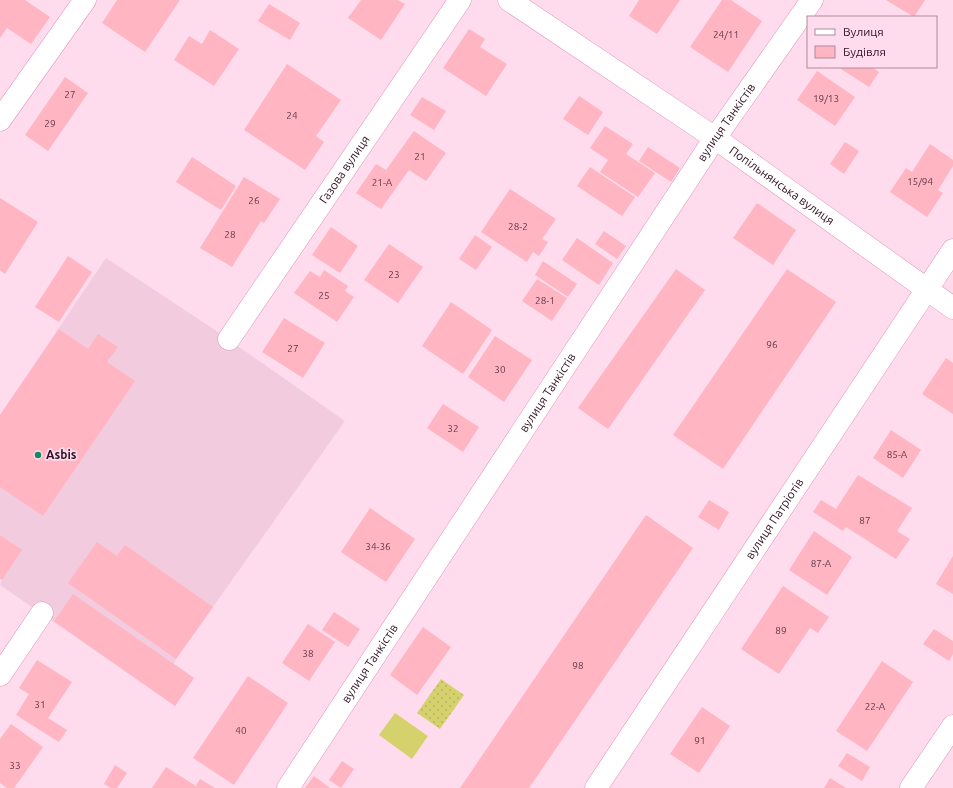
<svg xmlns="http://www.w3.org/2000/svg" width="953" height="788" viewBox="0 0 953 788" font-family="Ubuntu,sans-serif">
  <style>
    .built { fill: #f2ccde }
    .park { fill: url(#park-dots) }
    .pitch { fill: #d5d26e }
    .building { fill: #ffb5c2 }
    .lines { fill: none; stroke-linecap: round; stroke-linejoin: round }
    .minor-casing { stroke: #e393bd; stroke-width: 23 }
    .minor { stroke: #fff; stroke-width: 22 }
    .poi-dot { fill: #168766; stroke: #fedced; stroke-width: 1.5 }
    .labels { text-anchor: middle; stroke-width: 3.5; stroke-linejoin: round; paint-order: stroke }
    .number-label { font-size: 10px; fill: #623a49 }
    .street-label { font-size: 12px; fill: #2e1121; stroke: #fedced }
    .poi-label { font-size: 12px; font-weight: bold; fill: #2e1121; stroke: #fedced; text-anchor: start }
  </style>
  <defs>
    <pattern id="park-dots" width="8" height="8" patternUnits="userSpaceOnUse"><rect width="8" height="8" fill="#d5d26e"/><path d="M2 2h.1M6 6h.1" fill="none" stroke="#b7b35f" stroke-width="1.8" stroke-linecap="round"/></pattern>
  </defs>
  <rect width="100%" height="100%" fill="#fedced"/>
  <path class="built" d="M106,258L212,328L345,421L176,659L174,664L194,678L175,706L0,585L2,580L0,578V415Z"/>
  <path class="park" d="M441,679L464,695L440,729L417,713Z"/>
  <path class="pitch" d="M395,713L428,736L412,759L379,735Z"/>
  <path class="building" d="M0,0H25L50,17L31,44L7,28L0,38Z
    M117,0H180L145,52L102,23Z
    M361,0H398L405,4L381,40L348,18Z
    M639,0H680L657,34L629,16Z
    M722,0H731L762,21L728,72L690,47Z
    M886,0H925L914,17Z
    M269,4L300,23L290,40L258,21Z
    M469,29L485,39L480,47L507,64L486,96L443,68Z
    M210,30L239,49L214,86L174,60L189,36L202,44Z
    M287,64L341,100L316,136L324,142L305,170L244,130Z
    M842,67H872L879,72L869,87L841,69Z
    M817,71L855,97L835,126L797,100Z
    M65,77L88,93L48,151L25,135Z
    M579,96L603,112L588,135L563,119Z
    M422,97L446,111L434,130L410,115Z
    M605,126L633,144L626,154L655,173L638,197L600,172L608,160L590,148Z
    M414,131L446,153L426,181L409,170L381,209L356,193L376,164L386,170Z
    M845,142L859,151L844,174L830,164Z
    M930,144L953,160V166L938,190L943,193L927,217L890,192L906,168L912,172Z
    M648,147L680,168L671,182L639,161Z
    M192,157L236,186L221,210L176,182Z
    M590,167L635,197L622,216L577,186Z
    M244,177L280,199L264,223L261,221L232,267L200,248Z
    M510,189L556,219L542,239L548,242L539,256L533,252L527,262L481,232Z
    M0,198L38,222L5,274L0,270Z
    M757,203L796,230L773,265L733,238Z
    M331,227L358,246L340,273L312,255Z
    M604,231L626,246L617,259L595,244Z
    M475,235L492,247L476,270L459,259Z
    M577,238L613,263L599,285L562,260Z
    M389,244L423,267L398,303L364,280Z
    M68,256L92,272L59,322L35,307Z
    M543,261L577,284L568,297L535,275Z
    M676,269L705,290L608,429L578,408Z
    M787,269L836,302L723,469L673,435Z
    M324,270L348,286L345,291L354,297L337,322L294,293L310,271L320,277Z
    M537,279L567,298L552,321L522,301Z
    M451,302L492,330L463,374L422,346Z
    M284,318L325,343L303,378L262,352Z
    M59,329L88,349L98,334L118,347L107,362L135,381L43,516L0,487V415Z
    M495,336L532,360L504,402L468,377Z
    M946,358L953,363V414L922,394Z
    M443,404L479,427L463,452L427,428Z
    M891,430L921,450L903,478L873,458Z
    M858,475L912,508L897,531L910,539L896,559L846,527L843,531L813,512L821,500L836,509Z
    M709,500L729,512L719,530L698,517Z
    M370,508L415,539L386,582L341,552Z
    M646,515L693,548L529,788H460Z
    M814,531L852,557L827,595L789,570Z
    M0,535L22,550L2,580L0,578Z
    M97,542L117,556L125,545L213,607L176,659L68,583Z
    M953,556V594L936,584Z
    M783,586L829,617L818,633L810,628L779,674L741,649Z
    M73,594L194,678L175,706L54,621Z
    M334,612L360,629L348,647L322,630Z
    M308,624L335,642L309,681L282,663Z
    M423,627L451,647L417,695L390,675Z
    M934,629L953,641V654L949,661L923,644Z
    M37,660L72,682L48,718L67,730L59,742L16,715L29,694L19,688Z
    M882,661L913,682L867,751L836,731Z
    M248,676L288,703L234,785L193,758Z
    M702,707L730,726L699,773L670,754Z
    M11,724L43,747L14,788H7L0,783V739Z
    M847,753L870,767L862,781L838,766Z
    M342,761L354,769L341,788L329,780Z
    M115,765L127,773L117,788H111L104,784Z
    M166,767L196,786L200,779L215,788H152Z
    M314,776L330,788H305Z
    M830,778L846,788H824Z"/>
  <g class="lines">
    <defs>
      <g id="minor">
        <path id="s1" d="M509,0L715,138L953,308"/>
        <path d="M0,120L85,0"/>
        <path id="s2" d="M229,339L460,0"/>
        <path d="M0,675L42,613"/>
        <path id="s3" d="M288,788L715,138L812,0"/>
        <path id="s4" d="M596,788L953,250"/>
        <path d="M911,788L953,726"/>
      </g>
    </defs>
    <use href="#minor" class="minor-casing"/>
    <use href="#minor" class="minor"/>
  </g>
  <circle class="poi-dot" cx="38" cy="455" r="4"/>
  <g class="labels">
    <g class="number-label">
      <text x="726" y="38">24/11</text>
      <text x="70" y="98">27</text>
      <text x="826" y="102">19/13</text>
      <text x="292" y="119">24</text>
      <text x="50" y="127">29</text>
      <text x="420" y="160">21</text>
      <text x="920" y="185">15/94</text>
      <text x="382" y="186">21-А</text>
      <text x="254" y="204">26</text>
      <text x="518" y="230">28-2</text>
      <text x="230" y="238">28</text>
      <text x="394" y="278">23</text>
      <text x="324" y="299">25</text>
      <text x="545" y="304">28-1</text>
      <text x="772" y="348">96</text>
      <text x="293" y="352">27</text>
      <text x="500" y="373">30</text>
      <text x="453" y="432">32</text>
      <text x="897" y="458">85-А</text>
      <text x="865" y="524">87</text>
      <text x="378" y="550">34-36</text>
      <text x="821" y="567">87-А</text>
      <text x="781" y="634">89</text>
      <text x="308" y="657">38</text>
      <text x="578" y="669">98</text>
      <text x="40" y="708">31</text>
      <text x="875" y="710">22-А</text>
      <text x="241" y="734">40</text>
      <text x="700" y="744">91</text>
      <text x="15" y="769">33</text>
    </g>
    <g class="street-label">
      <text dy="4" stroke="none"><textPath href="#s3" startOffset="797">вулиця Танкістів</textPath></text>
      <text dy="4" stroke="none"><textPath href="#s2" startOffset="205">Газова вулиця</textPath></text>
      <text dy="4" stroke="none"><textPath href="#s1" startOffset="330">Попільнянська вулиця</textPath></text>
      <text dy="4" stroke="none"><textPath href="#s3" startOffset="473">вулиця Танкістів</textPath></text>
      <text dy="4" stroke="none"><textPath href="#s4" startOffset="323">вулиця Патріотів</textPath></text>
      <text dy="4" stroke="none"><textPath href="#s3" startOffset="149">вулиця Танкістів</textPath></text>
    </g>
    <g class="poi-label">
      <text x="46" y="459">Asbis</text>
    </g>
  </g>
  <rect x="807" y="16" width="130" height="52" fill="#fedced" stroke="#ab8b9b"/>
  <rect x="815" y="29" width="20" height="6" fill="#ffffff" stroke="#ab8b9b"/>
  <text x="843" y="36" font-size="12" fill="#2e1121">Вулиця</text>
  <rect x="815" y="46" width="20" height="12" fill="#ffb5c2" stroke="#ab8b9b"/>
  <text x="843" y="56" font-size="12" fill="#2e1121">Будівля</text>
</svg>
